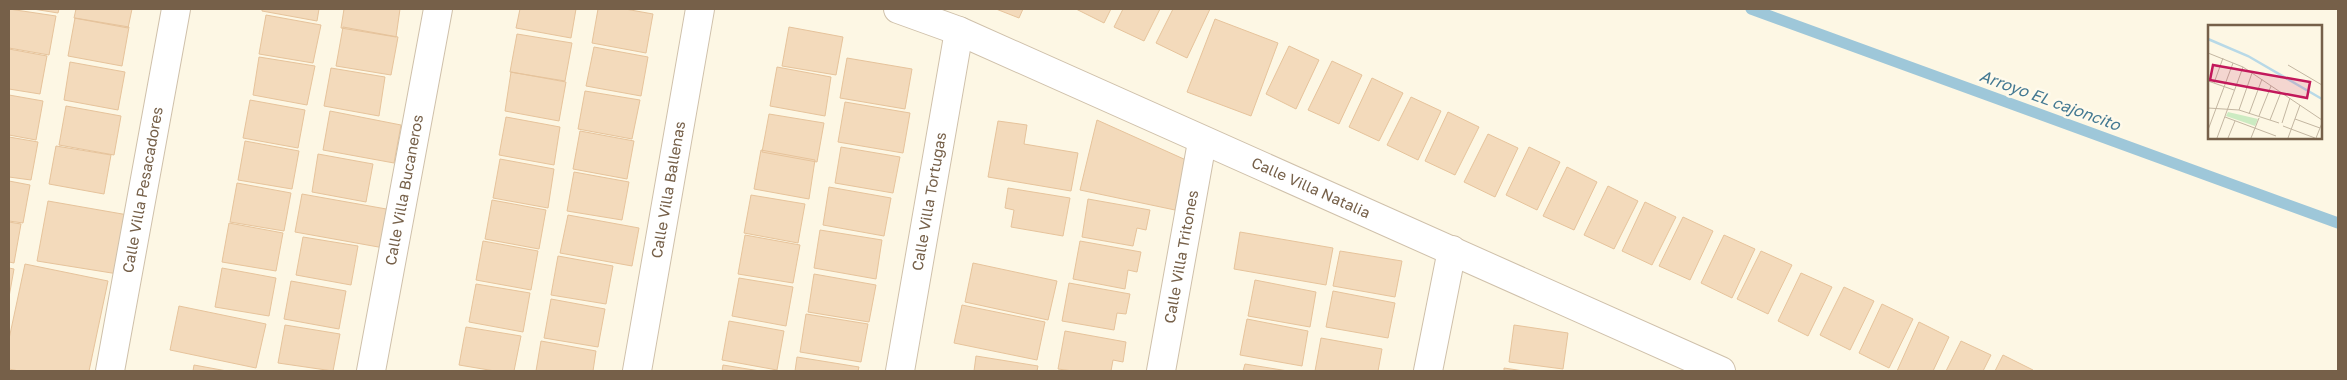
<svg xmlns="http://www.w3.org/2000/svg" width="2347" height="380" viewBox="0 0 2347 380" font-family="'Golos Text',sans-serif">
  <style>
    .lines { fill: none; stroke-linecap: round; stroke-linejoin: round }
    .stream { stroke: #9ec7d9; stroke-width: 11 }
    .building { fill: #f3dabb; stroke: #e6c39b }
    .minor-casing { stroke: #cfc0aa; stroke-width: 30 }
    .minor { stroke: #fff; stroke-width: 28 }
    .labels { text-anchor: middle; stroke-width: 5; stroke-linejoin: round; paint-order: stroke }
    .street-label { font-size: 15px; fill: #766049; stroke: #fffaeb }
    .water-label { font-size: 16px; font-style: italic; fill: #447992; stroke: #fffaeb }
    .inset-river { fill: none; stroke: #b8d9e7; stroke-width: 2.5 }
    .inset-road { fill: none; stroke: #c3b6a1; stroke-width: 1 }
    .view { fill: #c2185b; fill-opacity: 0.15; stroke: #c2185b; stroke-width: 2.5 }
    .inset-edge { fill: none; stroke: #766049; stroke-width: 2.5 }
  </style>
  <rect width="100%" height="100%" fill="#fdf7e4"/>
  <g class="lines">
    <path class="stream" d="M1751,9L2338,223"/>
  </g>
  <path class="building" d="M9,9L56,16L49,55L9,48Z
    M33,9H59L58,13Z
    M76,9H132L128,28L74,18Z
    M262,9H319L317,21L262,11Z
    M344,9H400L396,37L341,28Z
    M520,9H576L571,38L516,28Z
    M598,9H625L653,14L646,53L592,43Z
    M996,9H1023L1019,18Z
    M1076,9H1111L1104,23Z
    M1123,9H1160L1144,41L1114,27Z
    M1173,9H1210L1187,58L1156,43Z
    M266,15L321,25L313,63L259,54Z
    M75,18L129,27L122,66L68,56Z
    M1215,19L1278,43L1251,116L1187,92Z
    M343,27L398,37L391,75L336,66Z
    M789,27L843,37L836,75L782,66Z
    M517,34L572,43L565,81L510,72Z
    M1289,46L1319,60L1296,109L1266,94Z
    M594,47L648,57L641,96L586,86Z
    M9,49L47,56L40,94L9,89Z
    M259,57L315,66L307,105L253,95Z
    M847,58L912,69L905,109L840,98Z
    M1332,61L1362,75L1339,124L1308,110Z
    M70,62L125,72L118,110L64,100Z
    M777,67L831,77L825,116L770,106Z
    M331,68L385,77L379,116L324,106Z
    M511,72L566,82L559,121L505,111Z
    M1372,78L1403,93L1379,141L1349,127Z
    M585,91L640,100L632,139L578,129Z
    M9,95L43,101L36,140L9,135Z
    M1411,97L1441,111L1418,160L1387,145Z
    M250,100L305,110L298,148L243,138Z
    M845,102L910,113L903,153L838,142Z
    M66,106L121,116L114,155L59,145Z
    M330,111L401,125L394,163L323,150Z
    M1448,112L1479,127L1455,175L1425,161Z
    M769,114L824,123L817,162L762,152Z
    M506,117L560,127L554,165L499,155Z
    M1097,120L1186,160L1175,210L1080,190Z
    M998,121L1027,125L1024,144L1078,153L1071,191L988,177Z
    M580,131L634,141L627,179L573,169Z
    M1488,134L1518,148L1495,197L1464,182Z
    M9,137L38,142L31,180L9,177Z
    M245,141L299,151L292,189L238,180Z
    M56,146L111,155L104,194L49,184Z
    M841,147L900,157L893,193L835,183Z
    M1529,147L1560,162L1537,210L1506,195Z
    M761,150L815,160L809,199L754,189Z
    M318,154L373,164L366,202L312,192Z
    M500,159L554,169L548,208L493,198Z
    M1567,167L1597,182L1574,230L1543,216Z
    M574,172L629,182L622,220L567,211Z
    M9,181L30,185L23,223L9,221Z
    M237,183L291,193L284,231L230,222Z
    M1608,186L1638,201L1614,249L1584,235Z
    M829,187L891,198L884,236L823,225Z
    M1008,188L1070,198L1063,236L1011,227L1014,210L1005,208Z
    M302,194L392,210L384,248L295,232Z
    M751,195L805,204L798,243L744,233Z
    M1088,199L1150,210L1146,230L1137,228L1133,246L1082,237Z
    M492,200L546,210L539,249L485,239Z
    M48,201L128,215L118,274L37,261Z
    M1645,202L1676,217L1652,265L1622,251Z
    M568,215L639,228L632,266L560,253Z
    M1683,217L1713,231L1690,280L1659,266Z
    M9,222L21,224L14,263L9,262Z
    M229,223L283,233L276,271L222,262Z
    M820,230L882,240L876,279L814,268Z
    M1240,232L1333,248L1326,285L1234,269Z
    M745,235L800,245L793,283L738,274Z
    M1724,235L1755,249L1732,298L1701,283Z
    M303,237L358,246L351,285L296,275Z
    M483,241L538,251L531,290L476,280Z
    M1080,241L1141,252L1137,272L1128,270L1125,289L1073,279Z
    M1340,251L1402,261L1395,297L1333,286Z
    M1761,251L1792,265L1768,314L1737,299Z
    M558,256L613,266L606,304L551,295Z
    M973,263L1057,281L1048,320L965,302Z
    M25,264L108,281L89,371H19L9,369V339Z
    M9,268L14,269L9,297Z
    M222,268L276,278L269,316L215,307Z
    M1801,273L1832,287L1808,336L1778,321Z
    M814,274L876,285L869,322L808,312Z
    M739,278L793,287L786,326L732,316Z
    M1255,280L1316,292L1310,327L1248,316Z
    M291,281L346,291L339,329L284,319Z
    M1069,283L1130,294L1126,314L1117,313L1114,330L1062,321Z
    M476,284L530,293L523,332L469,322Z
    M1844,287L1874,301L1850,350L1820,335Z
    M1333,291L1395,303L1388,338L1326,327Z
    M551,299L605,309L598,347L544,338Z
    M1882,304L1913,319L1889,368L1859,353Z
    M962,305L1045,322L1037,360L954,343Z
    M179,306L266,324L256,368L170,350Z
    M806,314L868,324L861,362L800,352Z
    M1247,319L1308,331L1302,366L1240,355Z
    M729,321L784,331L777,370L722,360Z
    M1919,322L1949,337L1933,371H1897Z
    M285,325L340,334L333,371L278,363Z
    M1514,325L1568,333L1563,369L1509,362Z
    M466,327L521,336L514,371H495L459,365Z
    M1065,331L1126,342L1123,362L1113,360L1111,371H1073L1058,369Z
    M1321,338L1382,349L1378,371H1315Z
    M541,341L596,351L593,371H536Z
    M1961,341L1991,355L1983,371H1946Z
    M2003,355L2033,370L2032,371H1995Z
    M976,356L1038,366L1037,371H974Z
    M797,357L859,367L858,371H795Z
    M1245,364L1288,371H1243Z
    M194,365L227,371H193Z
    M723,365L760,371H722Z
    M1504,368L1524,371H1504Z"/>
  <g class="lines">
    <defs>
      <g id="minor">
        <path id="s1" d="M898,9L959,31L1721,371"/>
        <path id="s2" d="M110,371L176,9"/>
        <path id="s3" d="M371,371L438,9"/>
        <path id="s4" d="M637,371L700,9"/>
        <path id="s5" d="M900,371L959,31"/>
        <path id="s6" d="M1161,371L1202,142"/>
        <path d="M1428,371L1452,250"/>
      </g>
    </defs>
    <use href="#minor" class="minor-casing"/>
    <use href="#minor" class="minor"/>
  </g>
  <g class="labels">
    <g class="street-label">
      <text dy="5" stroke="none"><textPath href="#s1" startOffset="450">Calle Villa Natalia</textPath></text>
      <text dy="5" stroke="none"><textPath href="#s2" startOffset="184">Calle Villa Pesacadores</textPath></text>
      <text dy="5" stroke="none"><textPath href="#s3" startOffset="184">Calle Villa Bucaneros</textPath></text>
      <text dy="5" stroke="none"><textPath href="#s4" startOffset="184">Calle Villa Ballenas</textPath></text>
      <text dy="5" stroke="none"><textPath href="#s5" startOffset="172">Calle Villa Tortugas</textPath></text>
      <text dy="5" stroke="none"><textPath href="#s6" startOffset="116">Calle Villa Tritones</textPath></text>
    </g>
    <g class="water-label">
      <text transform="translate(2050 100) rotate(20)" y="6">Arroyo EL cajoncito</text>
    </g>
  </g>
  <g transform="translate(2208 25)">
    <rect width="114" height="114" fill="#fdf7e4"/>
    <path d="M20,87L50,94L47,101L18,91Z" fill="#ccebc2"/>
    <path class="inset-river" d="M0,14L40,31L114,74"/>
    <path class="inset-road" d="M0,28L35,42L114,95M80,40L114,60M0,56L26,65M6,58L15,33M0,83L31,85L71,98M31,85L44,48M41,89L54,54M51,91L63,61M17,92L68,111M87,94L112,103M62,95L73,67M74,98L82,73M75,101L107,113M0,105L25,38M9,113L35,42M20,113L27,96M43,113L51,93M80,113L92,80M108,113L114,98"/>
    <path class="view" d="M5,40L102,57L99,73L2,55Z"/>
    <rect width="114" height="114" class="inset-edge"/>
  </g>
  <rect width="2347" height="380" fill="none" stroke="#766049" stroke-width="20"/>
</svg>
